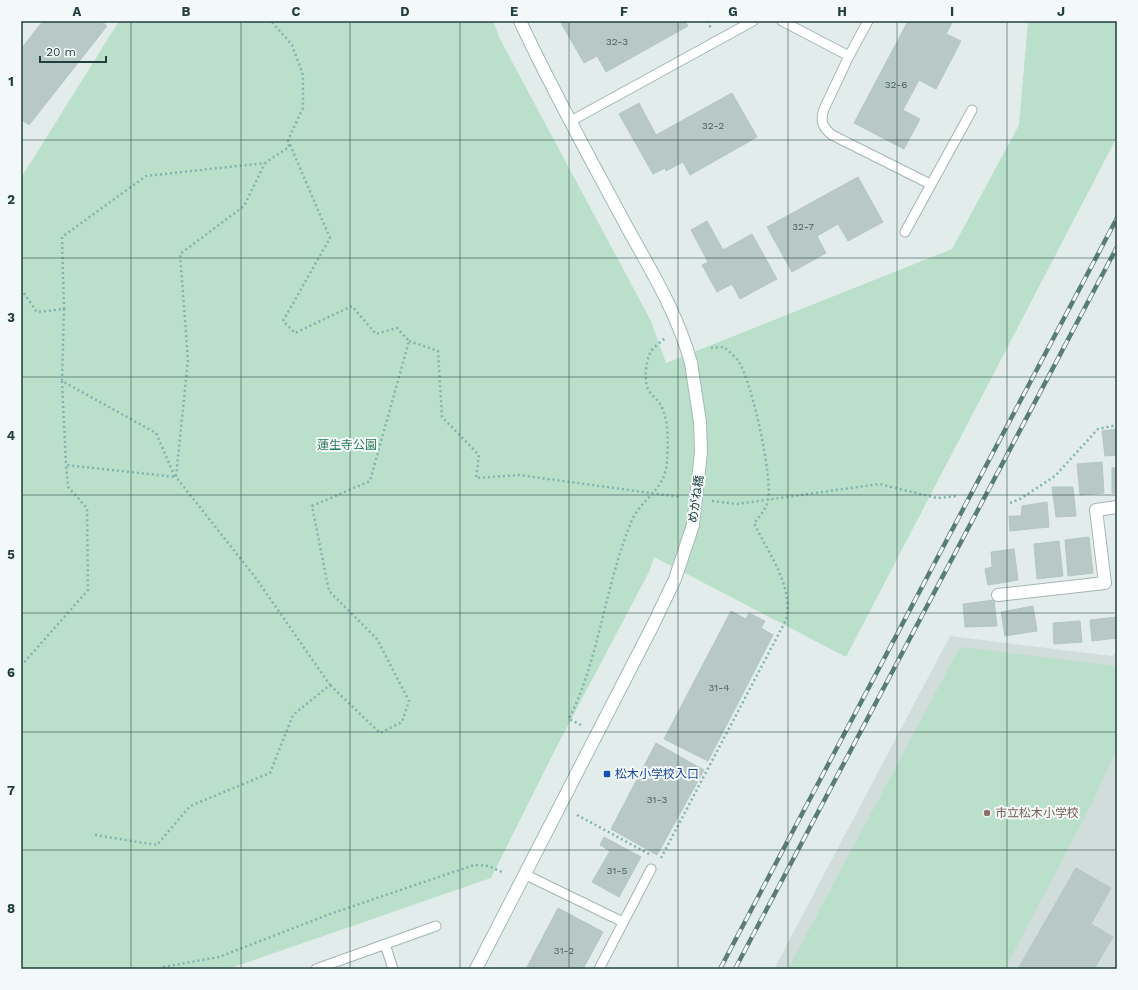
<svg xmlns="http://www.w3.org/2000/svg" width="1138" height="990" viewBox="0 0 1138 990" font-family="'Work Sans','Noto Sans JP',sans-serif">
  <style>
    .built { fill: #d0ddda }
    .green { fill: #bae0cc }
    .building { fill: #b7c8c5; stroke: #b4c7c4 }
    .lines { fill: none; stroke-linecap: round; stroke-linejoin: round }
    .lane-casing { stroke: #a4b5b4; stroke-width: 11 }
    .street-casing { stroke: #a4b5b4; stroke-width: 14 }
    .secondary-casing { stroke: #a0bab6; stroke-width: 14 }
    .path { stroke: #81b3ae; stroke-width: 2.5; stroke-dasharray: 2 3; stroke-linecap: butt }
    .lane { stroke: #fff; stroke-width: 9 }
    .street { stroke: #fff; stroke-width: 12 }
    .secondary { stroke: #fff; stroke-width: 12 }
    .rail-casing { stroke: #5b7b79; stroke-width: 4.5 }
    .rail { stroke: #f3f9f8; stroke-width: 3; stroke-dasharray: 9; stroke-linecap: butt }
    .secondary-bridge-casing { stroke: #a0bab6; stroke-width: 14; stroke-linecap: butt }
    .secondary-bridge { stroke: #fff; stroke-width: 12 }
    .grid { fill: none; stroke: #213f3e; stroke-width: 1; stroke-opacity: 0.55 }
    .transit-dot { fill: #1a4fb4; stroke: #f3f9f8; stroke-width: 1.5 }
    .education-dot { fill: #8d6e63; stroke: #f3f9f8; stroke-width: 1.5 }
    .labels { text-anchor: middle; stroke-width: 4; stroke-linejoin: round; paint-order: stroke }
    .number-label { font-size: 10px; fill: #466160 }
    .park-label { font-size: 12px; fill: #287959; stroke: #f3f9f8 }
    .street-label { font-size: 12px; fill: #213f3e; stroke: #f3f9f8 }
    .transit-label { font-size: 12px; fill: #164399; stroke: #f3f9f8; text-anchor: start }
    .education-label { font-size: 12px; fill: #785e54; stroke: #f3f9f8; text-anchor: start }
    .neatline { fill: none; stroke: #213f3e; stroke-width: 1.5 }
    .grid-label { font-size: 13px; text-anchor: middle; font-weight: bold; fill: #213f3e }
  </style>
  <rect width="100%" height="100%" fill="#e2edeb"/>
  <path class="built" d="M950,636L1112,656L1117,652V969H774Z"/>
  <path class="green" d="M119,21H493L500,39L651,321L666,363L952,249L1019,125L1028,21H1117V137L846,657L654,557L649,572L555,750L491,878L228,969H21V178Z
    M960,647L1117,666V748L1092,803L1005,969H788Z"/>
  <path class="building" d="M43,21H101L107,26L29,125L21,119V49Z
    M560,21H685L688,26L606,72L597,56L584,63Z
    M908,21H953L946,34L961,41L936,89L919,80L903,110L920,119L904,149L854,123Z
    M732,93L757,137L690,175L683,162L666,171L665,168L653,174L619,114L639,103L656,135Z
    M858,177L883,222L848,241L838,224L817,236L826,253L792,272L767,227Z
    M707,221L723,250L752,234L777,279L740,299L732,284L717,292L702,265L708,262L691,230Z
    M1117,429V455L1105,456L1102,431Z
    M1102,462L1104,493L1080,495L1077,464Z
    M1112,468H1117V493H1112Z
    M1052,487H1073L1076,516L1056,517Z
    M1047,502L1049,527L1010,531L1009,516H1021L1022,506Z
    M1089,537L1093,573L1068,576L1065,540Z
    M1059,541L1063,576L1037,579L1034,544Z
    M1014,549L1018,580L988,585L985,569L992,567L991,552Z
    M994,600L997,626L965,627L963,604Z
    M1033,606L1037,631L1005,636L1001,612Z
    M731,611L746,619L749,613L765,621L761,628L773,635L708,761L664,739Z
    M1117,617V638L1092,641L1090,620Z
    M1080,621L1082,642L1054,644L1053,623Z
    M656,743L704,770L657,855L611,829Z
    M604,837L641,857L619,897L592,882L610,851L600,845Z
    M1076,868L1111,888L1091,924L1113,937L1094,969H1018Z
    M558,908L603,932L583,969H526Z"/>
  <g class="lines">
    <defs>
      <path id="lane" d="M782,21L849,56L868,21
        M849,56L824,109C820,121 822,127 832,135L930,184
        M571,121L753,21
        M905,232L972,110
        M524,874L623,922
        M385,944L393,969
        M316,969L436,926
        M599,969L651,869"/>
      <path id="street" d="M998,595L1105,583L1096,510L1117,507"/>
      <path id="secondary" d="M520,21C553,92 591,160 628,229C652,272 678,315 691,363
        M476,969L652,627"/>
    </defs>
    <use href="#lane" class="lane-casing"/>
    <use href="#street" class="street-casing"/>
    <use href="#secondary" class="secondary-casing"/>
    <path class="path" d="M707,21L711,28
      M288,140L330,238L283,321L295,333L352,306L376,334L397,328L409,341L370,481L312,506L329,591L377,639L409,701L402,722L380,733L330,685
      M21,289L37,312L64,309L62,381L156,433L175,477
      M64,309L62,237L146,176L265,163L289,147L288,140L303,108V75L292,45L271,21
      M409,341L438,351L442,417L479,455L476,478L519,475L680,497
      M62,381L66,465
      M712,501L737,504L879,484L937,498L958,496
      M1010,503L1020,499L1055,476L1098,429L1117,425
      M21,666L88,590L87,508L68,487L66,465L176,477
      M581,725L569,719C600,657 605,584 632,520C641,499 666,490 667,461C668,446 669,425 663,410C660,401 654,398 649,391C643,381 646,363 650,353C652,348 661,342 665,338
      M577,815L649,854
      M95,835L157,845L190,806L270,773L293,715L330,685L255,577L176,477L188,360L180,254L244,206L265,163
      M661,858L786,620C794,586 768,553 754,523C760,516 766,509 768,500C773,477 752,383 739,362C736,357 729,352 724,347L711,348
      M163,967L219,957L330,914L474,865L489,866L504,873"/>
    <use href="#lane" class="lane"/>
    <use href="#street" class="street"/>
    <use href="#secondary" class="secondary"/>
    <defs>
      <path id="rail" d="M720,969L1117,218
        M735,969L1117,247"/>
    </defs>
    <use href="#rail" class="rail-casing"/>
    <use href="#rail" class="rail"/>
    <defs>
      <path id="secondary-bridge" d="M652,627L675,579L693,525L701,452L700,422L691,363"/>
    </defs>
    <use href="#secondary-bridge" class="secondary-bridge-casing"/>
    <use href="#secondary-bridge" class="secondary-bridge"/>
  </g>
  <path class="grid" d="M131,21V969M241,21V969M350,21V969M460,21V969M569,21V969M678,21V969M788,21V969M897,21V969M1007,21V969M21,140H1117M21,258H1117M21,377H1117M21,495H1117M21,613H1117M21,732H1117M21,850H1117"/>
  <rect class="transit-dot" x="603" y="770" width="8" height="8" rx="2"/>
  <circle class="education-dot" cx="987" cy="813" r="4"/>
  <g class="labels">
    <g class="number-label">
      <text x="617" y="45">32-3</text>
      <text x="896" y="88">32-6</text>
      <text x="713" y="129">32-2</text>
      <text x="803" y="230">32-7</text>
      <text x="719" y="691">31-4</text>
      <text x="657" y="803">31-3</text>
      <text x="617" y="874">31-5</text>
      <text x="564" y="954">31-2</text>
    </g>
    <g class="park-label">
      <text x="347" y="449">蓮生寺公園</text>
    </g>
    <g class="street-label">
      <text transform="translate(696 499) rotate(-82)" y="4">めがね橋</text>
    </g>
    <g class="transit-label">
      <text x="615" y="778">松木小学校入口</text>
    </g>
    <g class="education-label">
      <text x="995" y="817">市立松木小学校</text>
    </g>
  </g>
  <rect width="1138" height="990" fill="none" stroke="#f3f9f8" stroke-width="44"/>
  <path d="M40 56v6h66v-6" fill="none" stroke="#213f3e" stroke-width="2"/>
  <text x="46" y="56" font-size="12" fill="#213f3e" stroke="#f3f9f8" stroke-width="3" paint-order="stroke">20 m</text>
  <rect x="22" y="22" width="1094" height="946" class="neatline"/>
  <g class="grid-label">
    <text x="77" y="16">A</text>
    <text x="186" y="16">B</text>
    <text x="296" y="16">C</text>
    <text x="405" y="16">D</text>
    <text x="514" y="16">E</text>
    <text x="624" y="16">F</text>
    <text x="733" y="16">G</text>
    <text x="842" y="16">H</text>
    <text x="952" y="16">I</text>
    <text x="1061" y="16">J</text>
    <text x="11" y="86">1</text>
    <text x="11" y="204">2</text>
    <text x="11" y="322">3</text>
    <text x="11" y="440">4</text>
    <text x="11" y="559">5</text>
    <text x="11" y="677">6</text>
    <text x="11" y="795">7</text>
    <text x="11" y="913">8</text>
  </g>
</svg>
